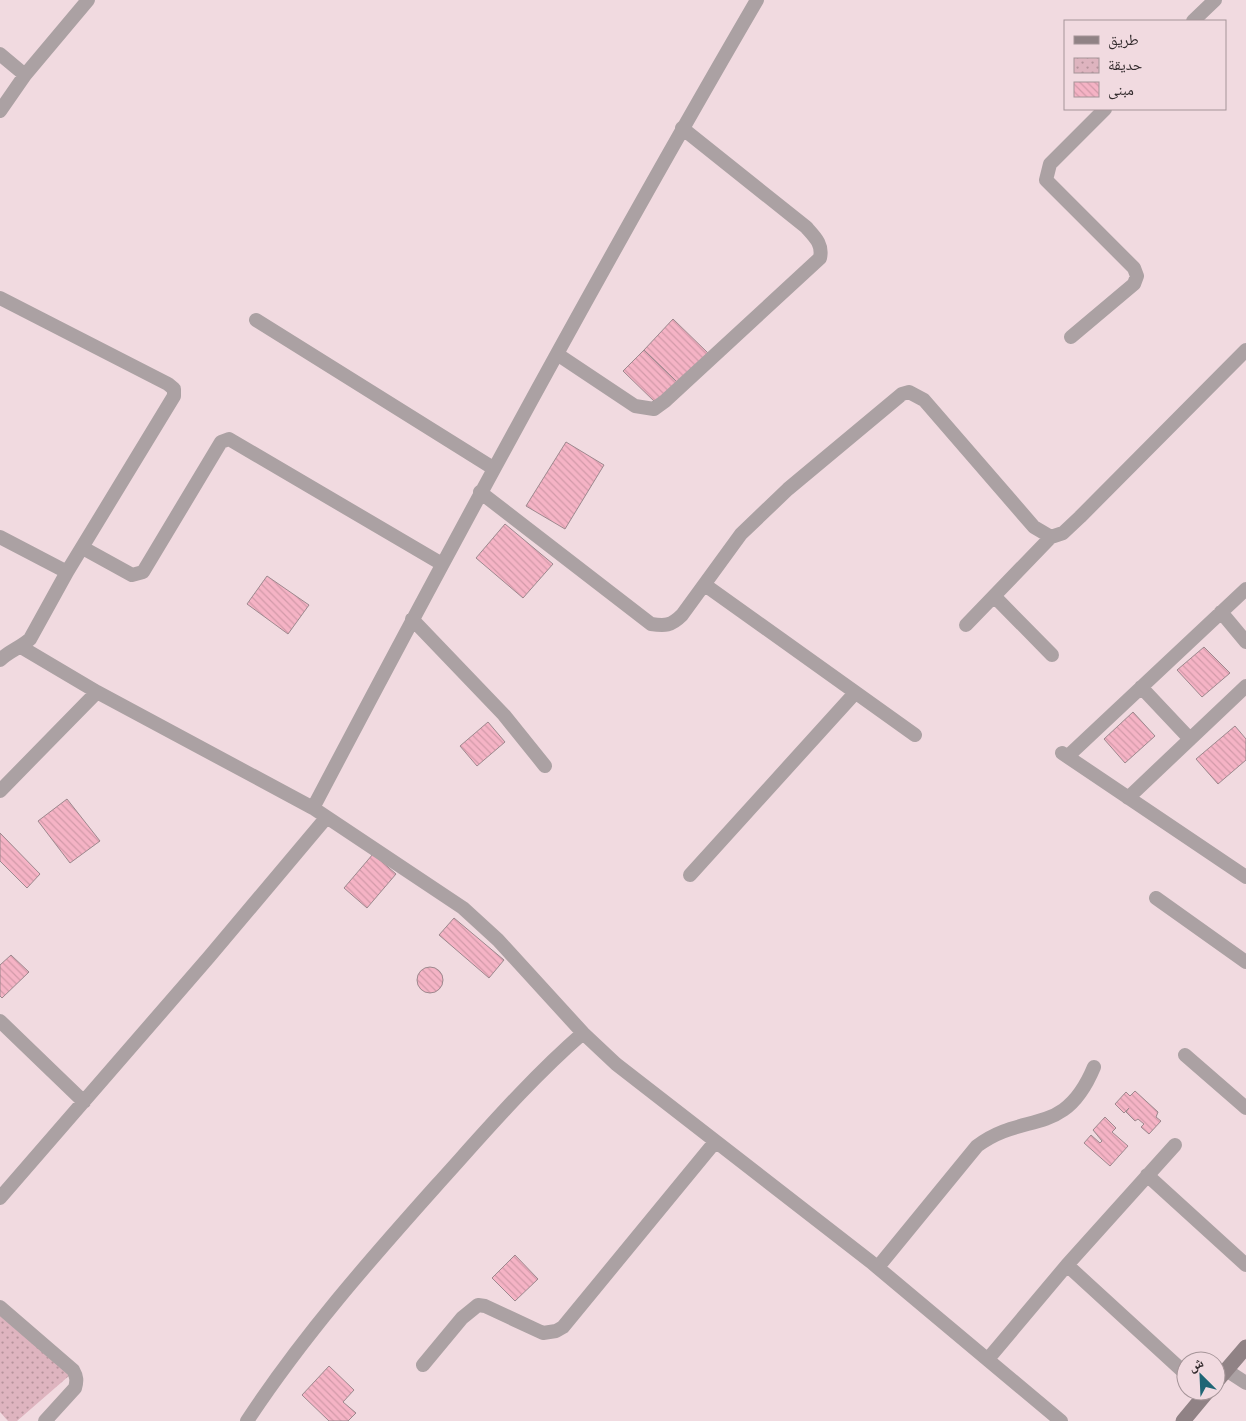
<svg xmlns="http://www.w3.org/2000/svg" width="1246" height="1421" viewBox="0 0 1246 1421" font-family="'Roboto Serif','Noto Naskh Arabic',serif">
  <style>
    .park { fill: url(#park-dots) }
    .building { fill: url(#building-back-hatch); stroke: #9d888e }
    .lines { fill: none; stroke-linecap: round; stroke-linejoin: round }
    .street { stroke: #aba1a3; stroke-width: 14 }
    .secondary { stroke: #908285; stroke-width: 15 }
  </style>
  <defs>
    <pattern id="park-dots" width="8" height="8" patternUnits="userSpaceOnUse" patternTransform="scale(1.25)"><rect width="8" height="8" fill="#deb4bf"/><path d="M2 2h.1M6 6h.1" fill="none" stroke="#b5939b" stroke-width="1.8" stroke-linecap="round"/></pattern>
    <pattern id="building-back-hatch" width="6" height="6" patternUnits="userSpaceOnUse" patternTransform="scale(1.25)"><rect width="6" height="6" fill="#f5b3c5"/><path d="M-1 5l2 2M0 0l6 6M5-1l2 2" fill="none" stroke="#d29aa9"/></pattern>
  </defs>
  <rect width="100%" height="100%" fill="#f1dae0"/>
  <path class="park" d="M0,1315L70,1375L17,1421H8L0,1412Z"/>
  <path class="building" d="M673,319L708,353L678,383L644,350Z
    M644,350L678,383L657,404L623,371Z
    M566,442L604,465L565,529L526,506Z
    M505,524L553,564L523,598L476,558Z
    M267,576L309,605L288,634L247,604Z
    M1204,647L1230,673L1202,697L1177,670Z
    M1133,712L1155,736L1125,763L1104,739Z
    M488,722L505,742L477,766L460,746Z
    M1235,726L1246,739V760L1218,784L1196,759Z
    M67,799L100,841L70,863L38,821Z
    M0,833L40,874L27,888L0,861Z
    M373,854L396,874L367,908L344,888Z
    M454,918L504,960L489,978L439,935Z
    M11,955L29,972L2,998L0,996V965Z
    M417 980a13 13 0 1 1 26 0a13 13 0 1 1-26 0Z
    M1135,1091L1158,1112L1156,1117L1161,1121L1149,1134L1141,1127L1144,1124L1138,1119L1135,1121L1126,1112L1129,1108L1124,1113L1115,1104L1126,1092L1130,1096Z
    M1105,1117L1116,1128L1112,1132L1128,1146L1110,1166L1084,1143L1091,1135L1100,1143L1102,1141L1093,1130Z
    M515,1255L538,1279L515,1301L492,1278Z
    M329,1366L354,1390L343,1402L356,1413L348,1421H329L302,1395Z"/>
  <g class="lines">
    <path class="street" d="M1193,21L1215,0
      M0,54L25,75L88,0
      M0,111L25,75
      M0,298L168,384L174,389V396L67,572L30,639C20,648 9,651 0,660
      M256,320L493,468
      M1071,337L1134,284L1137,276L1134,268L1046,180L1050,164L1105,109
      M557,354L635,406L654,409L665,401L820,258C823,244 815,237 806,227L682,128
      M480,492L651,624C665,626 671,626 682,615L741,534L788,489L902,394L909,392L924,400L1034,527L1051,537L1063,533L1080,517L1246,350
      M0,537L67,572
      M83,548L132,575L143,572L221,442L229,439L442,564
      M705,585L915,735
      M994,596L1052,655
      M1221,612L1246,642
      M412,619L504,715L545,766
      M966,625L1051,537
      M21,647L97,692L313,808L463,908L498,940L583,1033L616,1064L871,1262L1061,1421
      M1141,687L1190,739
      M1062,753L1246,877
      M1068,756L1246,589
      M0,791L97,692
      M1128,798L1246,686
      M313,808C456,536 602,266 757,0
      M690,875L855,693
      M1156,898L1246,962
      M0,1021L84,1102
      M1185,1055L1246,1108
      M1147,1175L1246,1265
      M0,1198L209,957L326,818
      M1067,1265L1186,1374
      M878,1267L977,1146C1025,1110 1064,1139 1094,1067
      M0,1307L73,1370C77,1377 77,1381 75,1388L45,1421
      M988,1359L1067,1265L1175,1145
      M423,1365L462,1318L478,1305L485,1306L543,1333L556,1331L563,1327L715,1142
      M1226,1370L1246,1383
      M247,1421C303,1336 369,1261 436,1186C484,1133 529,1080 583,1033"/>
    <path class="secondary" d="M1216,1382L1246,1347
      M1183,1421L1208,1391"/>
  </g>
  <rect x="1064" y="20" width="162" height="90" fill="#f1dae0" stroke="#a59498"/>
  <rect x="1074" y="36" width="25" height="8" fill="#908285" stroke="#a59498"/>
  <text x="1108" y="45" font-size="15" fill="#322a2c">طريق</text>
  <rect x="1074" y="58" width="25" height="15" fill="url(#park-dots)" stroke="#a59498"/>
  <text x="1108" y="70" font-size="15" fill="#322a2c">حديقة</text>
  <rect x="1074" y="82" width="25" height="15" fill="url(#building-back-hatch)" stroke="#a59498"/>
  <text x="1108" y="95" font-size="15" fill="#322a2c">مبنى</text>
  <g transform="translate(1201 1376) rotate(336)"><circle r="24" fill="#f1dae0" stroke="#a59498"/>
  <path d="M0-4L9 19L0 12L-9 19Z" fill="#1f6575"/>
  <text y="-8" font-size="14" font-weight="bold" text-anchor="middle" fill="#322a2c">ش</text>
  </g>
</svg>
